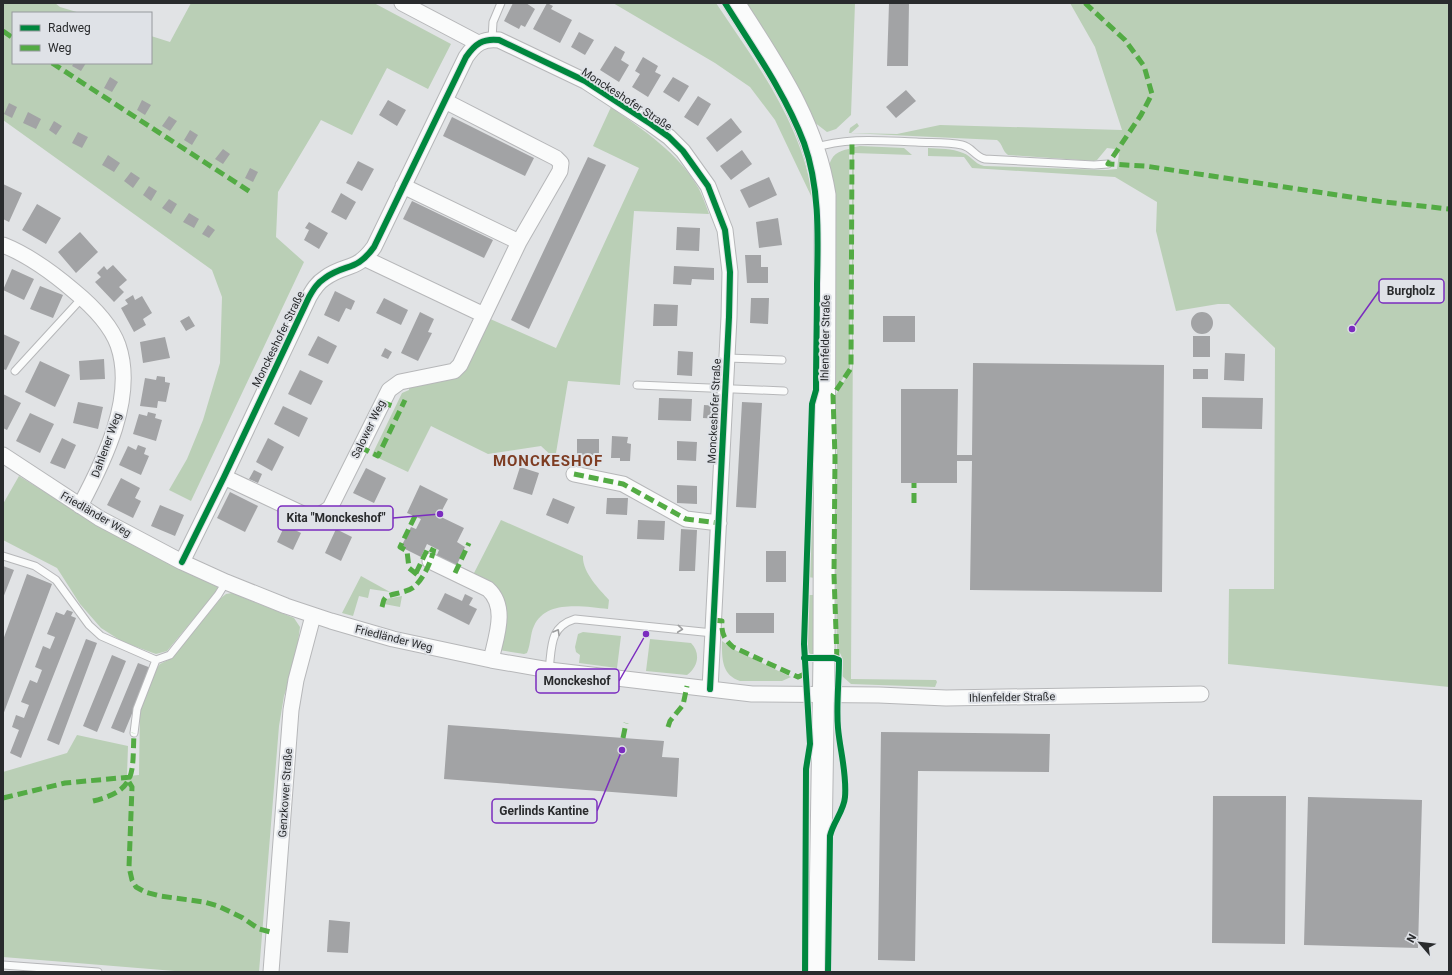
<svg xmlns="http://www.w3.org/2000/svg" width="1452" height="975" viewBox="0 0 1452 975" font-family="Roboto,sans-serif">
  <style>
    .green { fill: #bacfb6 }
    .building { fill: #a2a3a5 }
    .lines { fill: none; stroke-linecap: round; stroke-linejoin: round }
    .lane-casing { stroke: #b6b7b9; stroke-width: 9 }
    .street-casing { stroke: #b6b7b9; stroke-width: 17 }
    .secondary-casing { stroke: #b6b7b9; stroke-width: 23 }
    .lane { stroke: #fafbfb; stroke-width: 7 }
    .street { stroke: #fafbfb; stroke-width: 15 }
    .secondary { stroke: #fafbfb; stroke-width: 21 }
    .quiet { stroke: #53ab44; stroke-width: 5; stroke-dasharray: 10 5; stroke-linecap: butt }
    .cycleway-casing { stroke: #dfe2e7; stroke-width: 8 }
    .cycleway { stroke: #00873e; stroke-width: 6 }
    .oneway { stroke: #9c9d9e }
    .labels { text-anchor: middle; stroke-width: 4; stroke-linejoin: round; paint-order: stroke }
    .street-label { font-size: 11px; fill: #292b2d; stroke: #dfe2e7 }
    .district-label { font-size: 15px; font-weight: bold; letter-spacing: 1px; fill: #7e3c22; stroke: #dfe2e7 }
    .leader { fill: none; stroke: #7b2cbf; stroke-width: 1.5 }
    .callout-dot { fill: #7b2cbf; stroke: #dfe2e7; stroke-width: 1.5 }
    .callout { fill: #dfe2e7; stroke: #7b2cbf; stroke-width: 1.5 }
    .callout-label { font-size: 12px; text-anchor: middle; font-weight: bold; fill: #292b2d }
  </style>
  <rect width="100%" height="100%" fill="#e1e3e5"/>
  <path class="green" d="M3,3H55L60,7L80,13H13V63H151V36L170,42L191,3H374L451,44L428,89L387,68L352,135L321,120L278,192L276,237L304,262L191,501L169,490L187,459L203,420L220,363L222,297L212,270L3,120Z
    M613,3H716C757,64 803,125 813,200L775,120L750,87L715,63Z
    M743,3H855L851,115L836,129L827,132L814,122Z
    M1070,3H1449V687L1228,664L1229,589H1274L1275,348L1229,304H1218L1176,311L1156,231L1157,202L1115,177L972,168L964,157L928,156V148C939,149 952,148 963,153C972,156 973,163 984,166L1106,170L1117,169L1119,153L1115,149L1107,148L1097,160L1094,161L1008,155C1002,151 1003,144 997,140L849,133L850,128L857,123L859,126L851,133L897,134L940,125L1122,130L1095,47Z
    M611,107C643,130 679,153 699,189C703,197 706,206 709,214L634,211L620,385L568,381L555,459L541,446L488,454L431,426L408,472L372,455L402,393L409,390V385L455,376L488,318L556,348L639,168L593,146Z
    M860,146L904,148L912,155L854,153L851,679L936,680L937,682L935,687L851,684L842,676C842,664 845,658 837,649L835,542L837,457L835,396L852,368V152L854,147Z
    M849,149L850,368L833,393L829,167C831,155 838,151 849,149Z
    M814,404L815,578L808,577Z
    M19,476C83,516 149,556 218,587L215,593L167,651L156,654L123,642L101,628L80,604L57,568L3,540V504Z
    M501,520L583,556C582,572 599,589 609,600L608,609C585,607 546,599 534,626C530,634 531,644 527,653L524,654L499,650L505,615L473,575Z
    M361,576L390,592L370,589L368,598L359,596L353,616L342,613Z
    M232,593L294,618L300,627L295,664L284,696L279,726L259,972H187L3,957V772L67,753L77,735L128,746L127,776L139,775L140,710L157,668L160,664L172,658L221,598L226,594Z
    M808,595H814V656L809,653L807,644Z
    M402,596L400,607L384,604L386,599Z
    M583,632L621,636L617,668L579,663L580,655L576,652L575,647L578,634Z
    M650,639L691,643C701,653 698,667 687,675L646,671Z
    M722,641L733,649L791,677L782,681H740C721,675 722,657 722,641Z"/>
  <path class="building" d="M513,3H526L535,9L525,27L521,25L519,29L504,21Z
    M547,3L553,6L551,9L572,20L560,43L533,29Z
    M889,3H909L908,66H887Z
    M579,32L594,40L585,55L571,47Z
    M615,46L625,52L621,60L629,65L619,82L600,70Z
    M643,57L658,66L655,72L661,75L648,97L632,87L640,74L635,71Z
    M74,63H86L81,71L72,66Z
    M110,77L118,82L112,92L104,88Z
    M673,77L689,86L679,102L663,92Z
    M906,90L916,101L896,118L886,107Z
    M698,96L711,104L698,126L684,117Z
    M142,100L151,105L145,115L137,110Z
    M388,100L406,110L397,126L379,115Z
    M9,103L17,107L12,118L4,114Z
    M28,112L41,119L36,129L23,123Z
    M169,116L177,121L170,131L162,126Z
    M452,117L534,158L525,176L443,136Z
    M731,118L742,132L717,152L706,138Z
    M54,121L62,126L56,135L49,130Z
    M190,130L198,135L192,145L184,140Z
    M78,132L88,137L82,148L72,143Z
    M223,149L230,154L223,164L215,159Z
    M742,150L752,164L731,180L720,166Z
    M108,155L120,163L114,172L102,165Z
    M588,157L606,165L529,329L511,320Z
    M358,161L374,169L362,191L346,183Z
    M250,168L258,172L253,182L245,178Z
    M131,172L140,178L133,188L124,181Z
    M769,177L777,195L749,208L740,190Z
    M3,184L22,193L9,222L3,219Z
    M149,186L157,191L151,201L143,195Z
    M341,193L356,202L346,220L331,212Z
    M169,199L177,204L171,214L162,208Z
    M412,201L493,240L484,258L403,219Z
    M37,204L61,218L46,244L22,230Z
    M189,213L199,219L194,228L183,222Z
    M778,218L782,245L759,248L756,222Z
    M309,222L328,233L319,249L304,240L309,230L305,228Z
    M208,225L215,230L209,238L202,234Z
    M677,227L700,228L699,251L676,250Z
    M80,232L98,252L76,273L58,252Z
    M745,255H761V267H768V283H747Z
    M113,265L127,280L119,287L124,292L114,302L95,282L101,277L97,273L104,266L107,270Z
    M674,266L714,268V280L692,279L691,285L673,284Z
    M12,269L34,279L24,300L3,290Z
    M40,286L63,295L53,318L30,309Z
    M335,291L355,301L351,310L346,308L339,322L324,315Z
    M133,295L135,300L142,296L152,313L143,319L146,325L134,332L121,308L128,304L125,300Z
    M384,298L408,310L401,325L376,313Z
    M751,298H769L768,324L750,323Z
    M654,304L678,305L677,326H653Z
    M420,312L434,319L428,332L432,333L418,361L401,353Z
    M1191 323a11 11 0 1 1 22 0a11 11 0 1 1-22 0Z
    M189,316L195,326L186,331L180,321Z
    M883,316H915V342H883Z
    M3,334L20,342L6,370L3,369Z
    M318,336L337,346L328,364L308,355Z
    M1193,336H1210V357H1193Z
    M165,337L170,358L143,363L140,342Z
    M385,348L392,352L388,359L381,356Z
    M678,351L693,352L692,376L677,375Z
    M1225,353L1245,354L1244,381L1224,380Z
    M104,359L105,379L80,380L79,361Z
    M40,361L70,375L55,407L25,392Z
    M973,363L1164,365L1162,592L970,590L972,461H957V483H901V389H958L957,455H972Z
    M1193,369H1208V379H1193Z
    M300,370L323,381L311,405L288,394Z
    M157,376L165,377V382L170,383L166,402L158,401L157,408L140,406L145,378L156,380Z
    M3,394L21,403L7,430L3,428Z
    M1202,397L1263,398L1262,429L1202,428Z
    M659,398L692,399L691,421L658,420Z
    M78,402L103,407L98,429L73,423Z
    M742,402L762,403L756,508L736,507Z
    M704,405L719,406V419L703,418Z
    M283,406L308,418L299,437L274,424Z
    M148,412L156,414L155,418L162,420L156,441L133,434L139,414L147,416Z
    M30,413L54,424L40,453L16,441Z
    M612,436L628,437L627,443L631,444L630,461H620V458H611Z
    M62,438L76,445L65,469L50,463Z
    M268,438L284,447L272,471L256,462Z
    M577,439H599V455H577Z
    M677,441L697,442L696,461L677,460Z
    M138,445L146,448L144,454L149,456L141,475L119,465L128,446L136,450Z
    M520,467L539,473L532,495L513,489Z
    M366,468L386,478L374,503L353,493Z
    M254,470L262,474L258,483L249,479Z
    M121,478L140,488L135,498L141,501L133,518L107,505Z
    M420,485L448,499L439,516L464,528L457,542L465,547L456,567L436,557L439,550L427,544L421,557L401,547L411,527L416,529L421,519L407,513Z
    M677,485L697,486V504L677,503Z
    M230,492L258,506L245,532L217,518Z
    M553,498L575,507L568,524L546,515Z
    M607,498H628L627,515L606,514Z
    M160,505L184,515L175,536L151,526Z
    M638,520L665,521L664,540L637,539Z
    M285,525L301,533L293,550L277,542Z
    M336,529L352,537L341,561L325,553Z
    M681,529L697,530L695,571H679Z
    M766,551H786V582H766Z
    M3,566L14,570L3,598Z
    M27,574L52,584L3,715V640Z
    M445,593L462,601L465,594L473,598L469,605L477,609L469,625L437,609Z
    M67,610L73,612L71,616L76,618L21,758L10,753L19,730L12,727L16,715L24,718L29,705L21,702L30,680L37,683L42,670L35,667L43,646L50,649L55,637L47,634L56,612L64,615Z
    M736,613H774V633H736Z
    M86,639L97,643L59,745L47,740Z
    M112,655L126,661L97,732L83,726Z
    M138,663L151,668L124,733L111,728Z
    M448,725L664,741L662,757L679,758L677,797L444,779Z
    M881,732L1050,734L1049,772L918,771L915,961L878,960Z
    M1213,796H1286L1285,944L1212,943Z
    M1308,797L1422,800L1418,948L1304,945Z
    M329,920L350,922L348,953L327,952Z"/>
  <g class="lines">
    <defs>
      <path id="lane" d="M492,39L493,22L501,3
        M814,148C847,137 882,141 916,142C930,143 947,142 962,145C972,147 975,157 985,159L1094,165L1108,164
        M727,358L782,360
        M15,371L82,298
        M637,385L784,391
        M3,556L35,566L56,580L89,625L101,636L156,660L170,655L218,595L226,582
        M549,670C552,647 549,627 575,619L713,633
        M134,733L137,709L156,660
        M3,965L98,972"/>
      <path id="street" d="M402,3L478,43
        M403,186L519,242
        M3,245C28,255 53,273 74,291C91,305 110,323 118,345C136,397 104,461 80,506
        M366,259L484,315
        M3,455L99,518L182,562L226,582L286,606L331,621L393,639L491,660L549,670L752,694L879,695L946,698L1201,694
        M574,474L623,484L686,519L719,523
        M224,477L305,515C316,517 321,515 330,508L389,390L400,382L454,371L460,365L519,242L560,171L561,163L556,158L445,101
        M430,561L488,589C508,607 496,637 491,660
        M182,562L224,477L309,297C313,290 317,283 325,278C346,263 356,272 374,247L466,57C475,44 483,38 499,40L585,81L651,124L669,137L683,151L708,186L725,230L730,272L729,317L710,689
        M271,972L291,710L296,680L313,616"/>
      <path id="secondary" d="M734,3C774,66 813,120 825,195L824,658L819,972"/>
    </defs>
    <use href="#lane" class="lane-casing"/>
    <use href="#street" class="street-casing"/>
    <use href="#secondary" class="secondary-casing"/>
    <use href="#lane" class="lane"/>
    <use href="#street" class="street"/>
    <use href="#secondary" class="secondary"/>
    <path class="quiet" d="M1085,3L1125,40L1144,66L1152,94L1141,115L1108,164L1145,166L1384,202L1449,209
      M3,31L13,38
      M52,63L252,193
      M382,402L395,407
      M360,447L378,456L405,400
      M574,474L623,484L686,519L719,523
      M914,503V483
      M415,516L400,547L407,551L409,568L421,578
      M416,573L428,548L434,551
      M455,573L469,543
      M382,607C383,604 383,600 385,598C387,594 407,593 414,587C424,578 432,560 434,548
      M714,620L722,621C721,633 724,639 733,647L798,677L807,673
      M837,659L834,575L835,457L833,395L851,368L852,140
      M668,727L670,721L683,705L687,686
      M623,738L626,723
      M129,782L132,787L129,867L132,880L136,887L145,892L160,896L204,902L218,906L243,918L259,929L274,933
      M3,798L65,783L131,777
      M93,801C138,790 132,772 134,733"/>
    <defs>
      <path id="cycleway" d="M725,3C753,48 785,93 804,143C820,188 818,237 817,284C817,320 816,355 816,390L812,404L804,644L810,744L806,769L805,972
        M182,562L224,477L309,297C313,290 317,283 325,278C346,263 356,272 374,247L466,57C475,44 483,38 499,40L585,81L651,124L669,137L683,151L708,186L725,230L730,272L729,317L710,689
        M804,658H834L839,660C839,682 836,706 838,728C840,751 847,773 845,797C844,811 833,822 830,836L828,972"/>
    </defs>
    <use href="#cycleway" class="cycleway-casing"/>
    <use href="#cycleway" class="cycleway"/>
  </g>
  <defs><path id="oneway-chevron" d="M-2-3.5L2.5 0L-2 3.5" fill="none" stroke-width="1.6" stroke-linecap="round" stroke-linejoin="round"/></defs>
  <g class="oneway">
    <use href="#oneway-chevron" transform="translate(680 629) rotate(6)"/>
    <use href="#oneway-chevron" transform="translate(557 632) rotate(-61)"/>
  </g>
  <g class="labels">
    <g class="street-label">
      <text transform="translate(627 99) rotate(33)" y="4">Monckeshofer Straße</text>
      <text transform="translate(825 338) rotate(-89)" y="4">Ihlenfelder Straße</text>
      <text transform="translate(278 339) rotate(-64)" y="4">Monckeshofer Straße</text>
      <text transform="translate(714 411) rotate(-87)" y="4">Monckeshofer Straße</text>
      <text transform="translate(368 429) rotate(-64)" y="4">Salower Weg</text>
      <text transform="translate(106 445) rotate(-70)" y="4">Dahlener Weg</text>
      <text transform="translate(96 514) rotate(30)" y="4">Friedländer Weg</text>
      <text transform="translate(394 638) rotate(14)" y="4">Friedländer Weg</text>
      <text transform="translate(1012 697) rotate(-1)" y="4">Ihlenfelder Straße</text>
      <text transform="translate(285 793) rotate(-86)" y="4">Genzkower Straße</text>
    </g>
    <g class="district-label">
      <text x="548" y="466">MONCKESHOF</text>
    </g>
  </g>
  <path class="leader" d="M1352 329L1379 291M440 514L393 518M646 634L619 681M622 750L597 811"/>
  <g class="callout-dot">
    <circle cx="1352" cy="329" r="4"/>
    <circle cx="440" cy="514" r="4"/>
    <circle cx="646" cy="634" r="4"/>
    <circle cx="622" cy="750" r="4"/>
  </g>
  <g class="callout">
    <rect x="1379" y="279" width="65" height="24" rx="4"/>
    <rect x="278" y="506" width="115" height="24" rx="4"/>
    <rect x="536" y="669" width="83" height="24" rx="4"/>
    <rect x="492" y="799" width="105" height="24" rx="4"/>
  </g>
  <g class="callout-label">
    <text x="1411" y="295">Burgholz</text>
    <text x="336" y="522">Kita "Monckeshof"</text>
    <text x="577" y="685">Monckeshof</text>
    <text x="544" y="815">Gerlinds Kantine</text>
  </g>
  <rect width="1452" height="975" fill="none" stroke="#292b2d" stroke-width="8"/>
  <rect x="12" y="12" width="140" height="52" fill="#dfe2e7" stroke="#96999d"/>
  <rect x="20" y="25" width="20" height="6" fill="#00873e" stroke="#96999d"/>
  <text x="48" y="32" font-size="12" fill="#292b2d">Radweg</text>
  <rect x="20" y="45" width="20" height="6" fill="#53ab44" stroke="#96999d"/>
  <text x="48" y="52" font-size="12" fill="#292b2d">Weg</text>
  <g transform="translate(1420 943) rotate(298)" stroke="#dfe2e7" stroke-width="3" paint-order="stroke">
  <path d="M0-3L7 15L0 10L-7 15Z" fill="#292b2d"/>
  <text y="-6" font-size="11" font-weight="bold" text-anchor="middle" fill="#292b2d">N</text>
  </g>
</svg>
